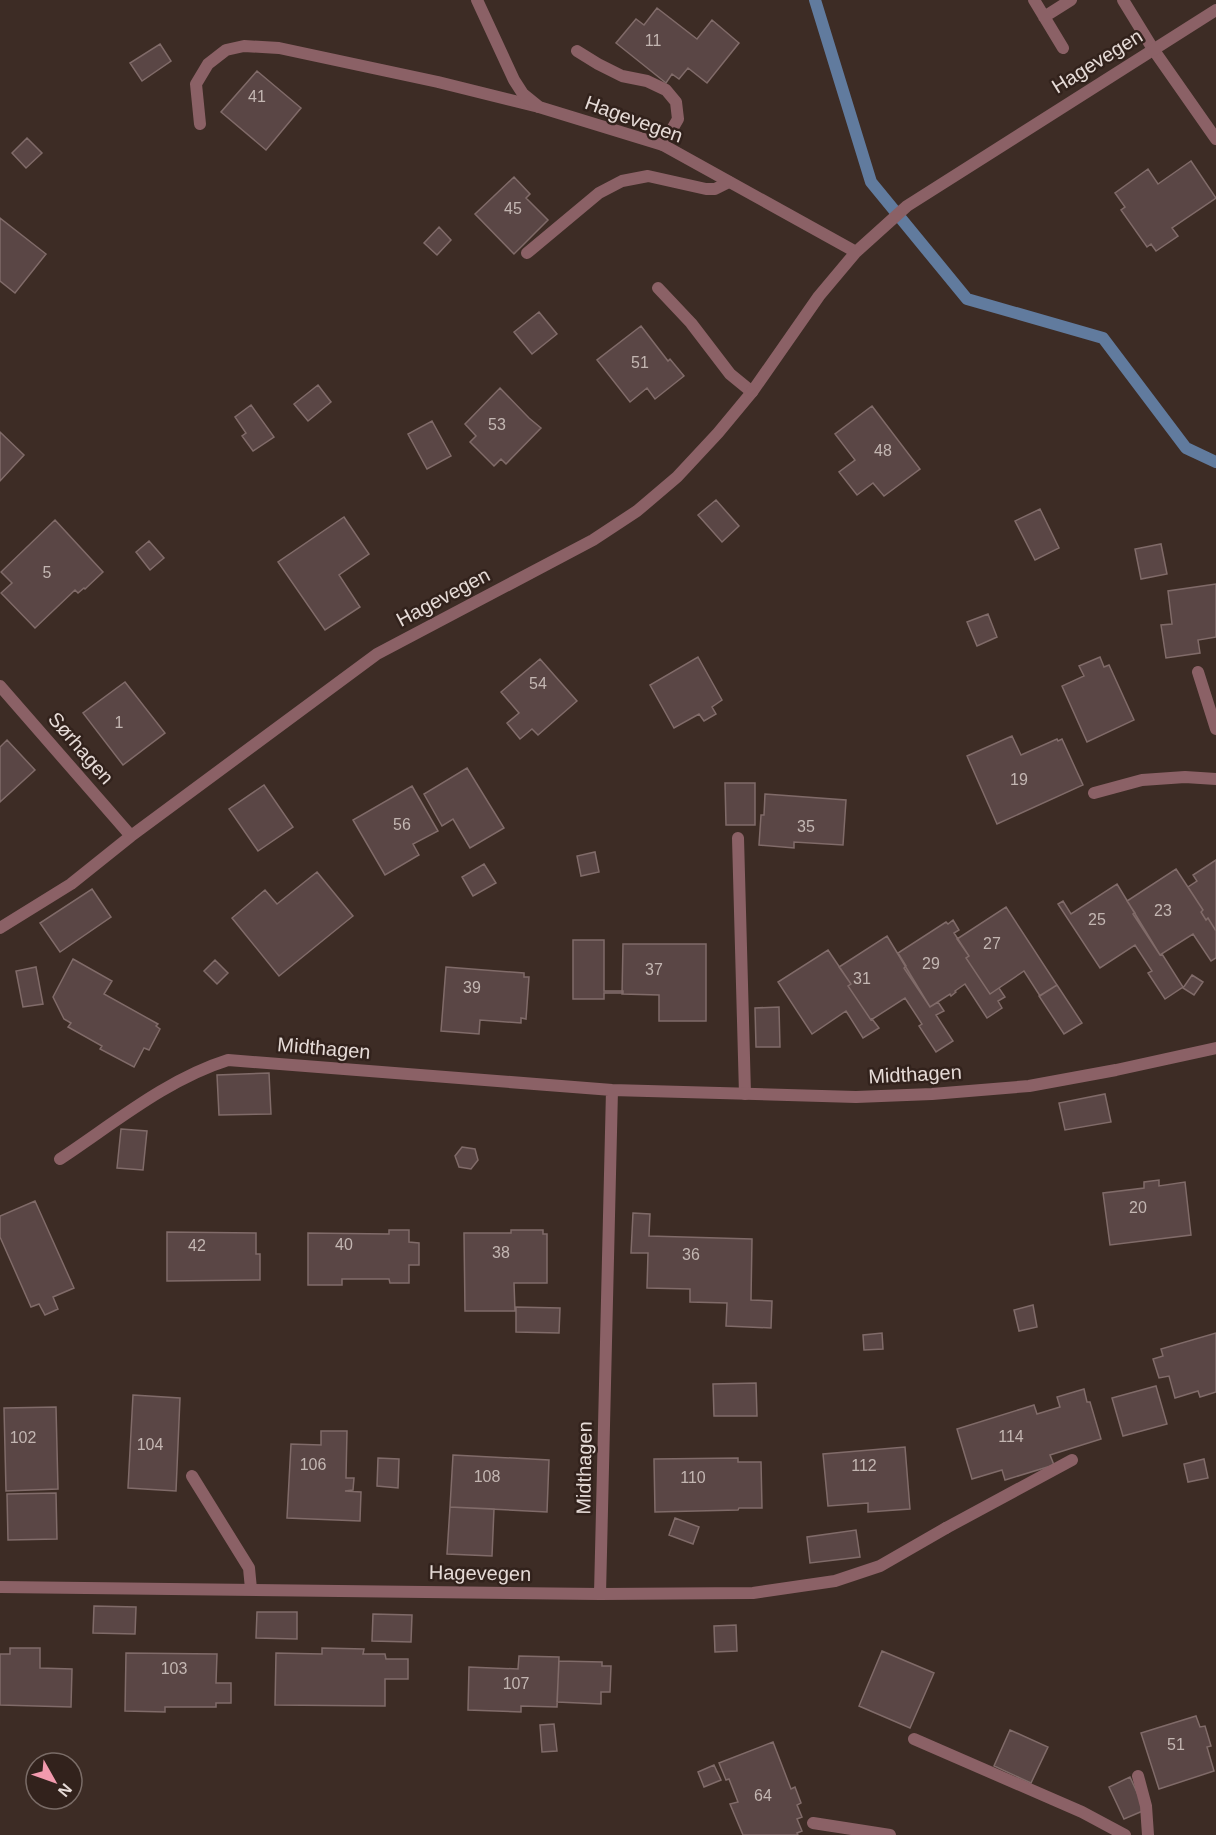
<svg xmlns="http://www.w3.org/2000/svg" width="1216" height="1835" viewBox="0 0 1216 1835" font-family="Arial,sans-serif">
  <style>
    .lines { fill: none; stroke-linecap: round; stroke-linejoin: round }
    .stream { stroke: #617b9e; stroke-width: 12 }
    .building { fill: #5a4645; stroke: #806b69; stroke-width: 1.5 }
    .service { stroke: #8b6166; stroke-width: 12 }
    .minor { stroke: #8b6166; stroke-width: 12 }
    .labels { text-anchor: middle; stroke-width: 5; stroke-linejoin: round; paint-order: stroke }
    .number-label { font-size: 16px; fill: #c3b6b2 }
    .street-label { font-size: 20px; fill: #e6dbd7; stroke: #32221c }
  </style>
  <rect width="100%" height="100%" fill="#3d2c25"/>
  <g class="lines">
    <path class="stream" d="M815,0L871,182L967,299L1103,338L1186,448L1216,462"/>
  </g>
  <path class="building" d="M657,8L697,39L712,20L739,43L707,83L688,68L679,79L672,74L666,83L616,43L636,19L644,25Z
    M160,44L171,61L142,81L130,63Z
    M257,71L301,108L266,150L221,112Z
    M27,138L42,153L26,168L12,153Z
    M1191,161L1216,198L1172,228L1178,236L1156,251L1151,244L1147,247L1121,210L1125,207L1115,193L1148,169L1158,184Z
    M514,177L530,194L526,198L548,220L514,254L475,214Z
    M0,218L46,254L15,293L0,281Z
    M439,227L451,240L437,255L424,243Z
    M539,312L557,334L532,354L514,332Z
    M641,326L668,361L670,359L684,376L655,399L647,388L630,402L597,360Z
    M318,385L331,402L308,421L294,404Z
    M500,388L529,418L541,428L506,464L501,459L494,466L470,442L476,436L465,424Z
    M251,405L274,437L253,451L242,436L246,433L235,417Z
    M872,406L920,469L884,496L873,483L857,495L839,472L855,460L835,434Z
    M432,421L451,456L427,469L408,434Z
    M0,432L24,455L0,481Z
    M716,500L739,526L722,542L698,515Z
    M1040,509L1059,548L1035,560L1015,521Z
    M344,517L369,554L339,575L360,607L325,630L278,562Z
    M55,520L103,572L85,589L84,588L78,593L75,590L35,628L1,593L12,583L1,572Z
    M149,541L164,558L150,570L136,552Z
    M1161,544L1167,574L1141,579L1135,549Z
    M1216,584V637L1198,640L1200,653L1166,658L1161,625L1172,624L1168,591Z
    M988,614L997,637L977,646L967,622Z
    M698,657L722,700L712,707L716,714L704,721L699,714L674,728L650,685Z
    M1100,657L1104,667L1109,665L1134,720L1087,742L1062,686L1084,676L1079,666Z
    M540,659L577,701L538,735L532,729L520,739L507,723L519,713L501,692Z
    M125,682L165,733L123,765L83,713Z
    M1012,736L1021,755L1057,739L1058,741L1062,739L1083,785L997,824L967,756Z
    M7,740L35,770L0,802V747Z
    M467,768L504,828L470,848L453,819L442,826L424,794Z
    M725,783H755V825H726Z
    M264,785L293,827L258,851L229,809Z
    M412,786L438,831L413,844L419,855L385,875L353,820Z
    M765,794L846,800L843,845L794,842V848L759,845L761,815H764Z
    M595,852L599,872L581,876L577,856Z
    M1216,860V931L1208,918L1206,920L1201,912L1203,910L1188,887L1197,881L1193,875Z
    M484,864L496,883L473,896L462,877Z
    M1176,869L1203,910L1201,912L1206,920L1208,918L1216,931V958L1211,961L1193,934L1160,955L1133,914L1135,913L1127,901Z
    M317,872L353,916L279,976L232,918L265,890L277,904Z
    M1117,884L1160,955L1162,954L1183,987L1165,999L1148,973L1152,971L1135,945L1100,968L1058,904L1063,901L1071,914Z
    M92,889L111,917L60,952L40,923Z
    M1006,907L1057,985L1040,996L1024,971L990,994L966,958L969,956L957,939Z
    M953,920L959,930L954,933L969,956L966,958L990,994L999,988L1005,997L998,1001L1002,1008L987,1018L965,984L955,991L956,992L951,996L950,994L930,1007L904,968L906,966L898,953L946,922L948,924Z
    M887,936L930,1007L938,1002L944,1011L936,1015L953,1041L936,1052L919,1026L922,1024L905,998L871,1020L848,986L851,984L839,967Z
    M573,940H604V991H623V993H604V999H573Z
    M623,944H706V1021H659V995L622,994Z
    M828,950L851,984L848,986L871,1020L872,1019L879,1028L863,1038L846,1011L812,1034L778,982Z
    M73,959L112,981L104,994L158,1024L156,1026L160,1029L149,1050L144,1048L134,1067L100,1049L102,1046L68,1027L71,1023L64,1019L53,997Z
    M215,960L228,973L217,984L204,971Z
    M36,967L43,1004L23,1007L16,971Z
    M446,967L524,973V977H529L526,1019L521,1018V1023L480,1020L479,1034L441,1031Z
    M1192,975L1203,982L1194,995L1183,988Z
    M1057,985L1082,1023L1064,1034L1039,996Z
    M779,1007L780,1047H756L755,1008Z
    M269,1073L271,1114L219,1115L217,1075Z
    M1105,1094L1111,1122L1065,1130L1059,1103Z
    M121,1129L147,1131L143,1170L117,1168Z
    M462,1147L475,1149L478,1160L471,1169L459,1167L455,1156Z
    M1159,1180V1186L1185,1182L1191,1235L1110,1245L1103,1193L1144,1188V1182Z
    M35,1201L74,1288L53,1297L58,1309L45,1315L39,1304L31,1307L0,1237V1216Z
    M633,1213L650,1214L649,1236L752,1239L751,1300L772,1301L771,1328L726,1326L727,1303L690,1302V1289L647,1288L648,1253H631Z
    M389,1230H409V1242L419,1243V1265H409V1283H390L389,1279H342V1285H308V1233L389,1234Z
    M511,1230H543V1234H547V1283H514L515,1311H465L464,1233H511Z
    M167,1232L256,1233V1254H260V1280L167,1281Z
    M1033,1305L1037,1327L1019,1331L1014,1310Z
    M516,1307L560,1308L559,1333L516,1332Z
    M882,1333L883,1349L864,1350L863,1335Z
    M1216,1333V1392L1200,1397L1198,1391L1175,1398L1169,1376L1159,1378L1153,1359L1163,1356L1161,1349Z
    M756,1383L757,1416H714L713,1384Z
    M1156,1386L1167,1424L1123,1436L1112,1398Z
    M1084,1389L1087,1402H1090L1101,1439L1050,1455L1054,1465L1005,1480L1002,1470L972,1479L957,1429L1034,1405L1037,1414L1060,1407L1057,1397Z
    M133,1395L180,1398L176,1491L128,1488Z
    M56,1407L58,1489L6,1491L4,1408Z
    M321,1431H347L346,1478H354L353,1490L345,1491L361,1492L360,1521L287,1518L291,1444L321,1445Z
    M905,1447L910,1509L868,1512V1503L828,1506L823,1454Z
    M453,1455L549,1460L547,1512L450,1507Z
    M378,1458L399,1459L398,1488L377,1486Z
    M738,1458V1462H761L762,1508H739L738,1510L655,1512L654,1459Z
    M1204,1459L1208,1478L1188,1482L1184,1464Z
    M56,1493L57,1539L8,1540L7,1494Z
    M450,1507L494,1509L492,1556L447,1554Z
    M675,1518L699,1527L693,1544L669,1535Z
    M856,1530L860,1557L810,1563L807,1537Z
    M94,1606L136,1607L135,1634L93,1633Z
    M257,1612H297V1639L256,1638Z
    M373,1614L412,1615L411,1642L372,1641Z
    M736,1625L737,1651L715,1652L714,1626Z
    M10,1648H40V1668L72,1669L71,1707L0,1705V1654H10Z
    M322,1648L364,1649L363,1654H385L386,1659H408V1679H385V1706L275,1705L276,1653L322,1654Z
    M882,1651L934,1673L910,1728L859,1706Z
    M126,1653L217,1654L216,1683H231V1703H216V1707H165V1712L125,1711Z
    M519,1656L559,1657L557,1707L521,1706V1712L468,1710L469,1667L518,1669Z
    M559,1661L602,1662V1666H611L610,1692H601V1704L557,1702Z
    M1196,1716L1200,1727L1205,1726L1211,1746L1207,1747L1214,1771L1159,1789L1141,1733Z
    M554,1724L557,1751L542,1752L540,1725Z
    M1010,1730L1048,1747L1031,1783L994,1766Z
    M773,1742L791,1789L795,1787L801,1803L797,1805L802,1817L797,1819L802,1831L797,1833L798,1835H743L730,1804L738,1802L729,1779L726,1780L719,1763Z
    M714,1765L721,1780L704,1787L698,1772Z
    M1130,1777L1145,1810L1124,1819L1109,1787Z"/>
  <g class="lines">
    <path class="service" d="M1034,0L1063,48
      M1123,0L1153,49L1216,139
      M1044,17L1071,0
      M577,51L598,64L622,76L647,81L666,90L676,102L678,119L663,145
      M200,124L196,84L208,64L226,50L244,46L279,48L438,82L539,107
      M527,253L599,193L622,181L648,176L706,189H715L729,182
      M658,288L691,323L730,374L752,392
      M1198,672L1216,729
      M1094,793L1142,780L1185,777L1216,779
      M738,838L745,1094
      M192,1476L249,1568L251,1589
      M946,1528L1072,1460
      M914,1739L1082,1812L1125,1835
      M1138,1776L1146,1806L1148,1835
      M813,1823L890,1835"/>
    <path class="minor" d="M477,0L514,80L523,94L539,107L663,145L856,252
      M0,686L131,836
      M0,928L71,884L131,836L377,654L593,540L637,511L677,477L718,433L752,392L819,296L856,252L907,206L1216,10
      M60,1159C113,1124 167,1079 228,1060L612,1090L856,1097L932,1094L1029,1086L1116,1070L1216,1048
      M0,1587L600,1594L753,1593L835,1581L880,1566L946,1528
      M600,1594L612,1090"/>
  </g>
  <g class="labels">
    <g class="number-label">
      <text x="653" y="46">11</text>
      <text x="257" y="102">41</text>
      <text x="513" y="214">45</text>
      <text x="640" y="368">51</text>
      <text x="497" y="430">53</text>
      <text x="883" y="456">48</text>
      <text x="47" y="578">5</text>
      <text x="538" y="689">54</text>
      <text x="119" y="728">1</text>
      <text x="1019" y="785">19</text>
      <text x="402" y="830">56</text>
      <text x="806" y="832">35</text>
      <text x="1163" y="916">23</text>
      <text x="1097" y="925">25</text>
      <text x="992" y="949">27</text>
      <text x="931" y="969">29</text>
      <text x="654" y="975">37</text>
      <text x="862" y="984">31</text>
      <text x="472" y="993">39</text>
      <text x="1138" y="1213">20</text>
      <text x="344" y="1250">40</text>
      <text x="197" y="1251">42</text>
      <text x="501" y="1258">38</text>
      <text x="691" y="1260">36</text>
      <text x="1011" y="1442">114</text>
      <text x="23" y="1443">102</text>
      <text x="150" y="1450">104</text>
      <text x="313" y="1470">106</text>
      <text x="864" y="1471">112</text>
      <text x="487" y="1482">108</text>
      <text x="693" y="1483">110</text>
      <text x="174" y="1674">103</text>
      <text x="516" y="1689">107</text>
      <text x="1176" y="1750">51</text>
      <text x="763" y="1801">64</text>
    </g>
    <g class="street-label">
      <text transform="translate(1097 61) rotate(-32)" y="7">Hagevegen</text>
      <text transform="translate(634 119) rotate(20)" y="7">Hagevegen</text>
      <text transform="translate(443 597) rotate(-28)" y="7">Hagevegen</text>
      <text transform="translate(81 748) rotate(49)" y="7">Sørhagen</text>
      <text transform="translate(324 1048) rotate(5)" y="7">Midthagen</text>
      <text transform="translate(915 1074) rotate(-3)" y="7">Midthagen</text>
      <text transform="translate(584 1468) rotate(-89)" y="7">Midthagen</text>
      <text transform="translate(480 1573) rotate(1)" y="7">Hagevegen</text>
    </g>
  </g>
  <g transform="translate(54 1781) rotate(130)"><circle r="28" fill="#32221c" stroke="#7a6c67" stroke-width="1.5"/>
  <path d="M0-4.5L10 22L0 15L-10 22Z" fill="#f29aae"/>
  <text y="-9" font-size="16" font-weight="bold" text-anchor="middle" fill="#e6dbd7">N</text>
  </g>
</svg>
